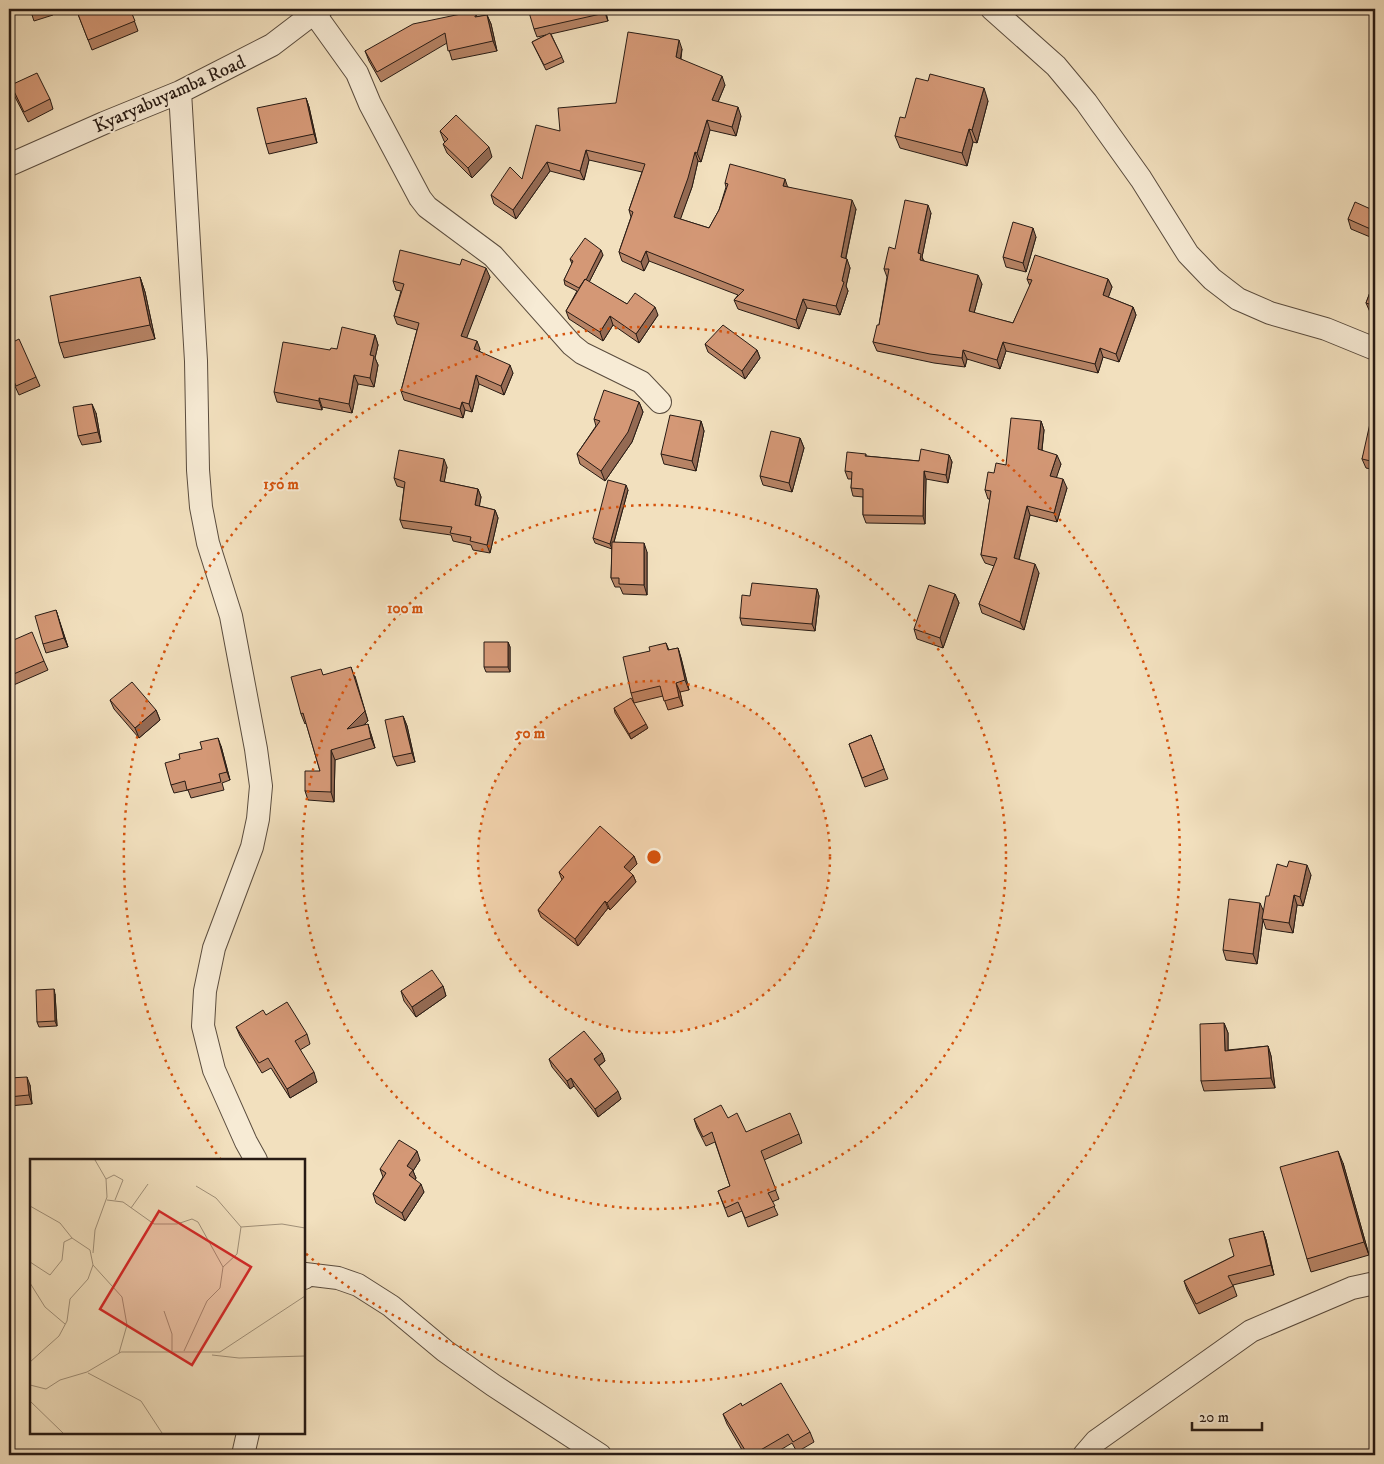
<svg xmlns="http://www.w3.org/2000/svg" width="1384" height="1464" viewBox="0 0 1384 1464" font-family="'IM FELL DW Pica',serif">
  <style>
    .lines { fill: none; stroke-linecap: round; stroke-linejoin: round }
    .minor-casing { stroke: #5a4c3e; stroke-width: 24 }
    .minor { stroke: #f7ebd5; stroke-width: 22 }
    .wall { fill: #b68365; stroke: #281b14 }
    .shaded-wall { fill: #946a53; stroke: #281b14 }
    .building { fill: #d49876; stroke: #281b14 }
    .ring { fill: none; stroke: #d5530d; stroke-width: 2.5; stroke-dasharray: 2.5 5 }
    .labels { text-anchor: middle; stroke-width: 4; stroke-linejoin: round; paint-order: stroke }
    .street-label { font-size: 19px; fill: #281b14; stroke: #f7ebd5 }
    .inset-road { fill: none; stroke: #a1917a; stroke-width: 1 }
    .view { fill: #d62828; fill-opacity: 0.15; stroke: #d62828; stroke-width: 2.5 }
    .inset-edge { fill: none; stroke: #281b14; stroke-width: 2.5 }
    .centre { fill: #d5530d; stroke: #f7ebd5; stroke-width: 2.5 }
    .ring-label { font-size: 15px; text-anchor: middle; font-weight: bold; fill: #d5530d; stroke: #f7ebd5; stroke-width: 4; stroke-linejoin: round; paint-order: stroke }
  </style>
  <rect width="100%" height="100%" fill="#f2e0be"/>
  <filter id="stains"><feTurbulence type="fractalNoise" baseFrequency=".004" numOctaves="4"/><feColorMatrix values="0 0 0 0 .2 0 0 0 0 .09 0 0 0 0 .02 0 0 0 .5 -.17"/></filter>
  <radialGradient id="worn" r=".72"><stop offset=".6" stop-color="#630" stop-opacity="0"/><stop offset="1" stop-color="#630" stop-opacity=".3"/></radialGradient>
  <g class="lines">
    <defs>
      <path id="minor" d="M992,9L1056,66L1086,102L1141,179L1188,254L1212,279L1238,299L1270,313L1326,329L1375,349
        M314,13L357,73L370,104L420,198L427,207L493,256L572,345L582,353L641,382L660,402
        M180,92L196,361L198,470L201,507L208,543L231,616L256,749L261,786L258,819L252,847L214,948L205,991L203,1026L214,1070L246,1142L256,1160
        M9,165L104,123L180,92L272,45L314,13L321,9
        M304,1278L305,1274L338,1278L358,1285L391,1306L445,1351L493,1385L600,1455
        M243,1455L248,1433
        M1084,1455L1096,1441L1251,1331L1352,1288L1375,1283"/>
    </defs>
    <use href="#minor" class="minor-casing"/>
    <use href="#minor" class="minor"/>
  </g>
  <path class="wall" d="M30,9H52L53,15L34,21Z
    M76,9H130L138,31L92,50Z
    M605,9L608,21L551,34L564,62L546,70L532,42L546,35L537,37L534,29Z
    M475,11L477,17L487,15L491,24L497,51L452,60L447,43L381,82L369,61L365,51Z
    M682,49L681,59L725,85L718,102L741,116L736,136L710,130L701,162L698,161L692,187L680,219L709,228L719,210L726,187L725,183L788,187L856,209L846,258L850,268L846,286L848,291L840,315L807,308L799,329L738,309L734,300L738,295L649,261L644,271L622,261L619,252L631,217L629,210L642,172L589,160L584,180L550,171L516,219L494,204L491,195L522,179L560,131L616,103Z
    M928,81L988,101L977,143L973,142L967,166L900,148L895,136Z
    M11,85L50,99L53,109L28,122L14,95Z
    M306,98L309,107L317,143L269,154L266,144Z
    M440,131L492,157L472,178L447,153L443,144L445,142L444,141Z
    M1375,211V239L1351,229L1348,219Z
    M931,213L922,257L924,261L982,284L974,313L1013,323L1030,286L1027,279H1108L1112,287L1108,297L1133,307L1136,315L1119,362L1103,357L1098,373L1006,351L1000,369L967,359L965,367L934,363L877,351L873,342L879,325L887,277L884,269L895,249Z
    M1036,237L1026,272L1006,267L1003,257Z
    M603,255L589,282L627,304L658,315L639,343L613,325L603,341L569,319L566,311L577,291L565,285L564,280L572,264L570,259Z
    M140,277L145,292L155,339L64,358L59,343Z
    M490,277L466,338L480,349L479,351L513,373L504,395L479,384L472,412L465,410L463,418L404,400L401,391L417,330L397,324L394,316L401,291L396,290L393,281Z
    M1375,279V314L1370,312L1366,303Z
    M375,335L378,345L375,358L378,365L374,387L358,384L352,413L322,407V410L277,402L274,392L330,350L337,349Z
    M9,344L36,377L40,386L19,395L9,373Z
    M705,344L757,350L760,358L745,379L708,352Z
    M639,402L643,412L632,442L605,481L580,464L577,454L596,426L594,419Z
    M96,413L101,442L82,445L78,436Z
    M1375,420V470L1366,468L1362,459Z
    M701,421L704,431L696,471L664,464L661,454Z
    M1041,421L1044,430L1042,450L1061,464L1056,477L1067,488L1057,522L1030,515L1019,560L1039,573L1024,630L982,613L979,604L994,566L985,563L981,555L990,499H988L985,490L994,473L1006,465Z
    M800,438L804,448L792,492L763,485L760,476Z
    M866,454V456L919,461L949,455L952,462L948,483L926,479L925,524L866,523L863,515V497L853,496L851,488L852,479H848L845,471Z
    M447,467L444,482L478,489L481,497L479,506L495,510L498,518L490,553L473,550L471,545L453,541L451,535L403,528L400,520L404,488L397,486L394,478Z
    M628,490L614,542L647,552V595L623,594L620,587H615L611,578L612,549L595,543L593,538Z
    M817,589L819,596L815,631L742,625L740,618L750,596Z
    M955,594L959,603L943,648L917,639L914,629Z
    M56,610L68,647L46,653L43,644Z
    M9,642L44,661L48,670L9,687Z
    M508,642L510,647V672H486L484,667Z
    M666,643L669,650L678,648L681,658L689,690L680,692L683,706L668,710L663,696L634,703L631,693L650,651Z
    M323,675L355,676L368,721L364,725L371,734L375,748L335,760L334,802L308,800L305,791L320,771L306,723L305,724L301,714Z
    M110,700L156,710L160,720L139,738L114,709Z
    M614,708L648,728L631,739L615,713Z
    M403,716L407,726L415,762L397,766L393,757Z
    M871,735L888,779L865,787L849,744Z
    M221,746L230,780L222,783L224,790L191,798L188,790L174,793L171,785Z
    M634,856L637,864L629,872L633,875L636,882L610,910L608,908L578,946L541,917L538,910L562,880L559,872Z
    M1311,875L1303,906L1297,905L1293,933L1266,929L1263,920L1257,964L1226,960L1223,950L1263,912L1269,896Z
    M443,986L446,996L416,1017L404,1001L401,991Z
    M55,994L57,1026L39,1027L37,1022Z
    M266,1015L307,1034L310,1044L300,1050L317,1082L290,1098L271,1068L262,1073L240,1036L236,1027Z
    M1224,1023L1228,1033V1050L1268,1046L1271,1056L1275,1088L1204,1091L1201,1081Z
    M602,1053L605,1061L599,1066L621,1099L598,1117L574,1086L570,1089L552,1067L549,1059Z
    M9,1078L30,1085L32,1104L9,1106Z
    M728,1118L746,1132L799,1134L802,1143L764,1160L779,1199L772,1202L778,1215L748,1227L742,1211L728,1217L718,1191L730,1186L715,1142L706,1146L697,1128L694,1119Z
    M420,1160L413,1171L416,1178L415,1180L424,1192L405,1221L376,1203L373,1194L383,1177L380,1169Z
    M1343,1163L1369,1255L1311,1272L1307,1259Z
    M1263,1231L1266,1240L1274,1275L1233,1285L1237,1296L1199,1314L1187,1290L1184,1281L1234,1256Z
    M723,1414L810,1432L814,1442L797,1452L792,1443L772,1455H745L727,1424Z"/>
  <path class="shaded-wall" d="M604,9H605L608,21L605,13Z
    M487,15L491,24L497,51L493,41Z
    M679,40L682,49L679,66L676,57Z
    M722,76L725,85L715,109L712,100Z
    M984,88L988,101L977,143L972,130Z
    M306,98L309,107L317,143L314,134Z
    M738,107L741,116L736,136L732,127Z
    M707,120L710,130L701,162L697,153Z
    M969,129L973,142L967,166L962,153Z
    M489,147L492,157L472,178L468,168Z
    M586,150L589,160L584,180L580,171Z
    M695,152L698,161L692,187L678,226L674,217Z
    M547,162L550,171L516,219L513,210Z
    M785,179L788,188L783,186Z
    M852,200L856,209L844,266L841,257Z
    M928,205L931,213L922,257L924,263L923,269L918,253Z
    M1033,228L1036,237L1026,272L1023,263Z
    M601,250L603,255L583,294L581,289Z
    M646,251L649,261L644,271L641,262Z
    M847,259L850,268L846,286L848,291L840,315L836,306Z
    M486,268L490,277L464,345L461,336Z
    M978,275L982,284L972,320L969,311Z
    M140,277L145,292L155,339L150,325Z
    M1108,279L1112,287L1106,304L1103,295Z
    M803,299L807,308L799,329L796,320Z
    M655,307L658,315L639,343L636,334Z
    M1133,307L1136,315L1119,362L1116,354Z
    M610,316L613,325L603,341L600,332Z
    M375,335L378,345L375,358L378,365L374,387L370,378V355Z
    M477,341L480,349L477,358L474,349Z
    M1003,342L1006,351L1000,369L997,360Z
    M1100,348L1103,357L1098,373L1095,364Z
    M757,350L760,358L745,379L742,371Z
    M963,350L967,359L965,367L962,358Z
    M510,365L513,373L504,395L501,386Z
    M354,375L358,384L352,413L349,404Z
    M476,375L479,384L472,412L469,404Z
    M319,398L322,407V410L319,401Z
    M462,402L465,410L463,418L460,409Z
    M639,402L643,412L632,442L605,481L601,471Z
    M92,404L96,413L101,442L98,432Z
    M701,421L704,431L696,471L692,461Z
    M1041,421L1044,430L1041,458L1038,449Z
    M800,438L804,448L792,492L789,483Z
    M949,455L952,462L948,483L946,475Z
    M1057,455L1061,464L1054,485L1050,476Z
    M444,459L447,467L443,489L440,481Z
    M924,471L926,479L925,524L923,516Z
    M1063,479L1067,488L1057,522L1054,513Z
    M626,485L628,490L612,549L610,544Z
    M478,489L481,497L478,514L475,505Z
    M1027,506L1030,515L1017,567L1014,558Z
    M495,510L498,518L490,553L487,545Z
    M644,543L647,552V595L644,585Z
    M1035,564L1039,573L1024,630L1020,622Z
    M817,589L819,596L815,631L812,624Z
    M955,594L959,603L943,648L940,638Z
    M56,610L59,620L68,647L64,638Z
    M508,642L510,647V672L508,667Z
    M678,648L681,658L689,690L685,680Z
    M351,667L368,721L350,738L347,729Z
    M676,683L680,692L683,706L679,697Z
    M156,710L160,720L139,738L135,728Z
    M403,716L407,726L415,762L412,753Z
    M368,724L371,734L375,748L371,738Z
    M646,724L648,728L631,739L629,734Z
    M218,738L221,746L230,780L227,772Z
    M331,750L335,760L334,802L331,792Z
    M634,856L637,864L627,874L624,867Z
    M1307,865L1311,875L1303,906L1300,897Z
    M633,875L636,882L610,910L607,903Z
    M1294,895L1297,905L1293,933L1289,923Z
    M605,901L608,908L578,946L575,939Z
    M1260,903L1264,912L1257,964L1253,954Z
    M443,986L446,996L416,1017L412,1007Z
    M54,989L55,994L57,1026L55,1021Z
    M1224,1023L1228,1033V1060L1225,1051Z
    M1268,1046L1271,1056L1275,1088L1271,1078Z
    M602,1053L605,1061L597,1067L594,1059Z
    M314,1072L317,1082L290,1098L287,1089Z
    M27,1077L30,1085L32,1104L29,1095Z
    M571,1078L574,1086L570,1089L567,1081Z
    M618,1091L621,1099L598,1117L595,1109Z
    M417,1151L420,1160L413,1171L416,1178L412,1184L409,1175L407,1166Z
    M1338,1151L1343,1163L1369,1255L1364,1242Z
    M421,1184L424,1192L405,1221L402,1213Z
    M1263,1231L1266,1240L1274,1275L1271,1265Z"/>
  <path class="building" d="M30,9H48L32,15Z
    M76,9H130L135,21L88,40Z
    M528,9H604L605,13L534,29Z
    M475,11L477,15L475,16V17L487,15L493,41L448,51L445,33L377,72L365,51L413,24Z
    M628,32L679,40L676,57L722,76L712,100L738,107L732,127L707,120L697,153L695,152L688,178L674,217L709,228L719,210L728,184L725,183L730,164L785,179L783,186L852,200L841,257L847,259L842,281L844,282L836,306L803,299L796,320L734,300L744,290L646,251L641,262L619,252L633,212L629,210L645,164L586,150L580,171L547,162L513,210L491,195L510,167L522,179L536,125L560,131L558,108L616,103Z
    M550,33L562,57L544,65L532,42Z
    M37,73L50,99L24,112L11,85Z
    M930,74L984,88L972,130L969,129L962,153L895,136L900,117L905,118L916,78L928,81Z
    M306,98L314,134L266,144L257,108Z
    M456,115L489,147L468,168L443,144L448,139L440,131Z
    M905,200L928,205L918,253L921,254L920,260L978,275L969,311L1013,323L1032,280L1027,279L1035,255L1108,279L1103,295L1133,307L1116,354L1100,348L1095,364L1003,342L997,360L963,350L962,358L930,354L873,342L877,325H879L889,269H884L889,247L895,249Z
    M1355,202L1375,211V231L1348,219Z
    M1013,222L1033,228L1023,263L1003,257Z
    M585,238L601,250L586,280L585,279L579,288L564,280L573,261L570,259Z
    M400,250L460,265L462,259L486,268L461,336L477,341L474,349L510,365L501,386L476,375L469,404L462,402L460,409L401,391L419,323L394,316L404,284L393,281Z
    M140,277L150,325L59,343L50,296Z
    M585,279L627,304L635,293L655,307L636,334L610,316L600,332L566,311Z
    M1375,279V306L1366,303Z
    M723,325L757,350L742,371L705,344Z
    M342,327L375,335L370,355L374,356L370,378L354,375L349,404L319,398V401L274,392L283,342L330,350L331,348L337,349Z
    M19,339L36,377L16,386L9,370V344Z
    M604,390L639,402L628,432L601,471L577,454L600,421L594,419Z
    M92,404L98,432L78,436L73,407Z
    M670,415L701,421L692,461L661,454Z
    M1011,418L1041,421L1038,449L1057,455L1050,476L1063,479L1054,513L1027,506L1014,558L1035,564L1020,622L979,604L997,558L981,555L991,491L985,490L988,472L994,473L996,463L1006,465Z
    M1371,419L1375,420V462L1362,459Z
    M771,431L800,438L789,483L760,476Z
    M921,449L949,455L946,475L924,471L923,516L863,515V489L851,488L852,472L845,471L847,452L866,454L865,456L919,461Z
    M399,450L444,459L440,481L478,489L475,505L495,510L487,545L470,541L471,537L450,533L452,527L400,520L405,482L394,478Z
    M608,480L626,485L610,544L593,538Z
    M612,542L644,543V585L619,584V578H611Z
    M752,583L817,589L812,624L740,618L742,595L750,596Z
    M929,585L955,594L940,638L914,629Z
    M56,610L64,638L43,644L35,616Z
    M32,632L44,661L9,676V642Z
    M484,642H508V667H484Z
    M666,643L668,650L678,648L685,680L676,683L679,697L664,701L660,686L631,693L623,657L650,651L649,647Z
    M351,667L365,711L347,729L368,724L371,738L331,750V792L305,791V771H320L303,713L301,714L291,677L321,669L323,675Z
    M132,682L156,710L135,728L110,700Z
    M631,698L646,724L629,734L614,708Z
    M403,716L412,753L393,757L385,720Z
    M871,735L884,769L862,778L849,744Z
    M218,738L227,772L219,774L221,782L187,790L185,781L171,785L165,763L180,759L179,754L202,749L200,742Z
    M600,826L634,856L624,867L633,875L607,903L605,901L575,939L538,910L564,877L559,872Z
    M1289,861L1307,865L1300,897L1294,895L1289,923L1262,919L1266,896H1269L1277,864L1287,867Z
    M1229,899L1260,903L1253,954L1223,950Z
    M432,970L443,986L412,1007L401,991Z
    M54,989L55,1021L37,1022L36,990Z
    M287,1002L307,1034L295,1041L314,1072L287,1089L268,1058L259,1063L236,1027L263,1010L266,1015Z
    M1224,1023L1225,1051L1268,1046L1271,1078L1201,1081L1200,1024Z
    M584,1031L602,1053L594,1059L618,1091L595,1109L571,1078L567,1081L549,1059Z
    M27,1077L29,1095L9,1097V1078Z
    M721,1105L728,1118L737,1113L746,1132L790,1113L799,1134L761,1151L776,1190L768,1193L775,1206L745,1218L738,1202L725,1208L718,1191L730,1186L712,1132L703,1137L694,1119Z
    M399,1140L417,1151L407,1166L413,1170L409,1175L421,1184L402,1213L373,1194L386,1173L380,1169Z
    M1338,1151L1364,1242L1307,1259L1280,1167Z
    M1263,1231L1271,1265L1228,1276L1233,1286L1196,1304L1184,1281L1234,1256L1229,1239Z
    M1374,1365H1375V1393H1374Z
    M781,1383L810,1432L793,1442L788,1434L752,1455H748L723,1414L741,1403L742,1406Z"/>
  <circle cx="654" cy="857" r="176" fill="#d5530d" fill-opacity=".12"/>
  <g class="ring">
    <circle cx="654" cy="857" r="176"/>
    <circle cx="654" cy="857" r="352"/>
    <path d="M221 1160A528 528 0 1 1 304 1252"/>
  </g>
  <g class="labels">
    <g class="street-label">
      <text transform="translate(169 93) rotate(-24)" y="7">Kyaryabuyamba Road</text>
    </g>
  </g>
  <g transform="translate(30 1159)">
    <rect width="275" height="275" fill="#f2e0be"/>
    <path class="inset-road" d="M76,20L84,16L93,21L85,41M166,27L186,39L211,68M77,41L93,43L124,65H147L162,60L168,63L193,108L207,95L211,68L252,65L275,69M0,47L30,64L42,79L60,91L63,106L58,120L40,140L37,162L29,177L0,203M101,49L118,25M63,94L65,71L77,38L76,20L65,1M0,103L20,116L32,101L34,83L42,79M63,106L92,138L97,166L89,194M0,124L15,148L35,165M134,152L142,175V192M154,192L177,142L190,129L193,108M182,196L209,199L275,197M58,214L111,242L132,274M0,226L16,230L30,221L57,213L91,193H190L275,137M0,242L33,274"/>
    <path class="view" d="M129,52L221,108L162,206L70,150Z"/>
    <rect width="275" height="275" class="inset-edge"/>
  </g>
  <circle cx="654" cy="857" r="8" class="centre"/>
  <g class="ring-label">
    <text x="281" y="489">150 m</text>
    <text x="405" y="613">100 m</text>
    <text x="530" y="738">50 m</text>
  </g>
  <rect width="1384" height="1464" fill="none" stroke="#f2e0be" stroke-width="30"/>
  <rect x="10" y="10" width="1364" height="1444" fill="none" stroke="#281b14" stroke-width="2.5"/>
  <rect x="15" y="15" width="1354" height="1434" fill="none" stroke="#281b14"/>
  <path d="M1192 1422v8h70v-8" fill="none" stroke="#281b14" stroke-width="2.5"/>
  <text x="1199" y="1422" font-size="15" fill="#281b14" stroke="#f7ebd5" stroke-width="4" paint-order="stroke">20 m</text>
  <rect width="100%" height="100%" filter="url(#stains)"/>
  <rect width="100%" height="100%" fill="url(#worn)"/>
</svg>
